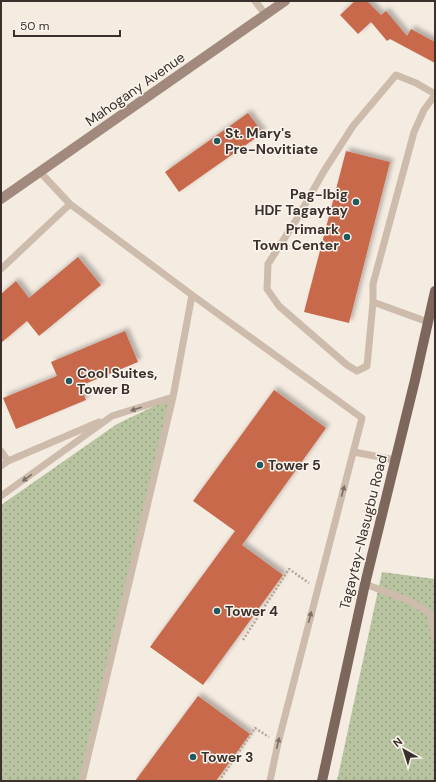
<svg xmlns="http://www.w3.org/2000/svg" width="436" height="782" viewBox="0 0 436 782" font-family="'DM Sans',sans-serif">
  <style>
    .grass { fill: url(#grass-dots) }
    .building { fill: #c8694b; filter: url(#shadow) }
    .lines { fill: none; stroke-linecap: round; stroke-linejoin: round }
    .path { stroke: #b9a596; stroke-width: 2.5; stroke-dasharray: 2 2; stroke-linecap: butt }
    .service { stroke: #cdbbac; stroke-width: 7 }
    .secondary { stroke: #a18a7d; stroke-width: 10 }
    .primary { stroke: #7d675c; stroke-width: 10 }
    .oneway { fill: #7d6f65 }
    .poi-dot { fill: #1f5a5e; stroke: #fbf5ee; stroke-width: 1.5 }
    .labels { text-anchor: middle; stroke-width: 3; stroke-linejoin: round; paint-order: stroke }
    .street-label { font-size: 14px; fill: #3b302b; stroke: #fbf5ee }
    .poi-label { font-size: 14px; font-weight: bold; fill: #3b302b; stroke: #fbf5ee; text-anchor: start }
  </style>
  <defs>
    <pattern id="grass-dots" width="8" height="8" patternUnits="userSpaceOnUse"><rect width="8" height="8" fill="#b8c4a0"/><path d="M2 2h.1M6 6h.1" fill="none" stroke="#97a083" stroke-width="1.8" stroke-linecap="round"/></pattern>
    <filter id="shadow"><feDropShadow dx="3.5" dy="-3.5" stdDeviation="2" flood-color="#0004"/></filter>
  </defs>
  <rect width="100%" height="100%" fill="#f4ebe1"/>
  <path class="grass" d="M173,397L82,781H1V505L117,424Z
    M382,572L435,579V781H337Z"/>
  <path class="building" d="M355,1H367L381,15L386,11L407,36L411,29L435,42V63L390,39L387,41L371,22L358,34L340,15Z
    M248,113L263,133L179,192L165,172Z
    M346,151L390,162L349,323L304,312Z
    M78,257L101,285L39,336L27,321L1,343V294L16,281L29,298Z
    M125,331L138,362L80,386L86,400L16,429L3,398L57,376L51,362Z
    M274,390L326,428L242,545L283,575L203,685L150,647L235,531L193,501Z
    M198,696L250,734L216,781H135Z"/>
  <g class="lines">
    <path class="path" d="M243,640L289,569L309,583
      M219,781L255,728L269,737"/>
    <path class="service" d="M255,1L266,15
      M435,94L416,83L396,75L353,126L324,171L298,217L268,264L267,289L279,306L347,365L357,371L367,366L373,302V284L414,132L424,110L435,95
      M40,172L70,204L192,295L362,418L278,743L270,781
      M1,269L70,204
      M373,302L428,322
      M1,451L8,461
      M354,452L395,460
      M1,466L8,461L99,422
      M1,496L112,416L173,397
      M365,584L410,601L431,614H435
      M431,614L435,638
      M82,781L173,397L192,295"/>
    <path class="secondary" d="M1,199L285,1"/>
    <path class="primary" d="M322,781L365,584L415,380L435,291"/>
  </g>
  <defs><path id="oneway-solid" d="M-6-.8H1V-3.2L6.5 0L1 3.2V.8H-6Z"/></defs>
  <g class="oneway">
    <use href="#oneway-solid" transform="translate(136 409) rotate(162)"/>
    <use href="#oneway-solid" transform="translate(27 478) rotate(144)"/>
    <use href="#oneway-solid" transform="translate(343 491) rotate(-75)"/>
    <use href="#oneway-solid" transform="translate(310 617) rotate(-76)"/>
    <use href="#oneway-solid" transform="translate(278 743) rotate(-77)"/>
  </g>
  <g class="poi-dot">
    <circle cx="217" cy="141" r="4"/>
    <circle cx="356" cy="202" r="4"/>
    <circle cx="347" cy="237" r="4"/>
    <circle cx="69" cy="381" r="4"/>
    <circle cx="260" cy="465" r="4"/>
    <circle cx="217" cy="611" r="4"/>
    <circle cx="193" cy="757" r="4"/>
  </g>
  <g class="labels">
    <g class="street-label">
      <text transform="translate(135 89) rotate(-35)" y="5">Mahogany Avenue</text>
      <text transform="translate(363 532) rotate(-76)" y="5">Tagaytay-Nasugbu Road</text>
    </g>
    <g class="poi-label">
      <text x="225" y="138">St. Mary's<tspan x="225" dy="16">Pre-Novitiate</tspan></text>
      <text x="348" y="199" text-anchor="end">Pag-Ibig<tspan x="348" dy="16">HDF Tagaytay</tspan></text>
      <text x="339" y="234" text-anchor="end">Primark<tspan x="339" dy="16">Town Center</tspan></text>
      <text x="77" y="378">Cool Suites,<tspan x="77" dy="16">Tower B</tspan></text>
      <text x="268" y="470">Tower 5</text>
      <text x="225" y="616">Tower 4</text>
      <text x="201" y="762">Tower 3</text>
    </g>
  </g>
  <rect width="436" height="782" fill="none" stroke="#3b302b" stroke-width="4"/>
  <g transform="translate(404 750) rotate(321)" stroke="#fbf5ee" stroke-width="3" paint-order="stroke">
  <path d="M0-3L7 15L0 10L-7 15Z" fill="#3b302b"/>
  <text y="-6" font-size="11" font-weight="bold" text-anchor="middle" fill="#3b302b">N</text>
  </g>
  <path d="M14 30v6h106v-6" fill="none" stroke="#3b302b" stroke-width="2"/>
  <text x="20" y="30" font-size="12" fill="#3b302b" stroke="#fbf5ee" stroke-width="3" paint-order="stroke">50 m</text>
</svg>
